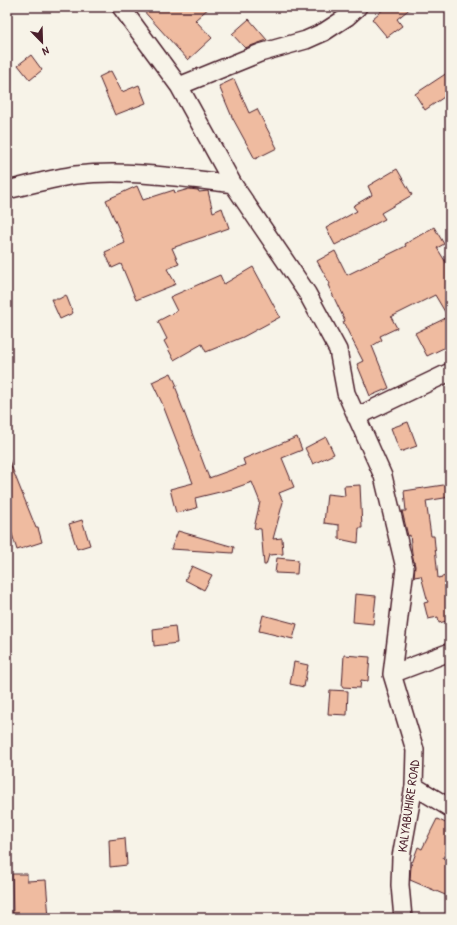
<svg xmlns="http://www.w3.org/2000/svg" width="457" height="925" viewBox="0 0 457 925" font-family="'Patrick Hand',sans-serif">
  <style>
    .building { fill: #efbba0; stroke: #4a1f2b }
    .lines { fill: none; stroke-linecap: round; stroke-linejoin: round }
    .street-casing { stroke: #4a1f2b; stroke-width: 20 }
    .street { stroke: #f7f3e8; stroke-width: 17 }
    .labels { text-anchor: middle; stroke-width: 3.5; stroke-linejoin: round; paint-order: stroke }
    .street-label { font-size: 13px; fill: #4a1f2b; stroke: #f7f3e8 }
  </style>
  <rect width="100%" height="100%" fill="#f7f3e8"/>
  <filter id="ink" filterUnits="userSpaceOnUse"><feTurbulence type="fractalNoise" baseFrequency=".025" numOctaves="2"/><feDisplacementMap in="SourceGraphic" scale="8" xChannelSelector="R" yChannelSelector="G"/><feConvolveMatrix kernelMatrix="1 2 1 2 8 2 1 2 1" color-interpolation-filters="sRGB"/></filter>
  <g filter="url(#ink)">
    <path class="building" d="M140,7H210L195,20L212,38L188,60Z
      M386,7H412L397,19L402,26L387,37L372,19Z
      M249,19L267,40L245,48L232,34Z
      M31,55L42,70L30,80L18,65Z
      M111,71L122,92L139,85L146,103L115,115L99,77Z
      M450,71V93L425,110L415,94Z
      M234,79L249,113L257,109L277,148L255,159L232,117L219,86Z
      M397,169L412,195L381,213L385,219L335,245L326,228L357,211L353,206L372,195L368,186Z
      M137,186L143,200L174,190L175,193L189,189L198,190L199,192L208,191L213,212L222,208L229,228L172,248L179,264L167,269L176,284L136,300L121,264L112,268L105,252L125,243L106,200Z
      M434,227L444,244L437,248L450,269V345L427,356L415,333L448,317L435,295L391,317L397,328L380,336L382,340L372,346L389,388L370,396L357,364L363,361L343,322L345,321L328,285L330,284L317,261L335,251L347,275L406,246L405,244Z
      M253,267L280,317L243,337L206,352L202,344L174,360L164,341L167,339L158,321L177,311L170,297L220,275L224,284Z
      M66,295L73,313L60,319L51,299H59Z
      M171,373L177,386H175L179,396H178L209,478L245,465L243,459L297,437L302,450L282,458L294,487L279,493L283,502L273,539L282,538L283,554L269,555L266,565H264L261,529L254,528L260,502L252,482L232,489L195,498L197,508L176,513L170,489L193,483L162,403L152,382Z
      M408,422L417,446L400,452L391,428Z
      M326,437L334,454L313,464L305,448Z
      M7,458H8L36,528H38L42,542L17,550L7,518Z
      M450,484V497L426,501L431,536H434L438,578L450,575V620L439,623L438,617L428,619L424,603L428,602L421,576L414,577L415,566L412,553L410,535L408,536L402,511H406L404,491Z
      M360,485L362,528H359L358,543L339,539V525L324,523L327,494L345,496L344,486Z
      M82,520L90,545L77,549L69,524Z
      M178,531L234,547L233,553L171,549Z
      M277,558L298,560L297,574L275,573Z
      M192,566L212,575L204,590L185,580Z
      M355,594L376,596L373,624L353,622Z
      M263,615L297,624L293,639L259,631Z
      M175,626L177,643L154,646L153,629Z
      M344,655L370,657L368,681L361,680L360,688L342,687Z
      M294,662L308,665L304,687L290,684Z
      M330,690L348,691L347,715L328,714Z
      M437,819L450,825V843L443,858L450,861V897L410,880L411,866L418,847L422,849Z
      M125,838L127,865L110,867L109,840Z
      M12,874H27V881L46,880L49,918H13Z"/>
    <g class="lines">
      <defs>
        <path id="street" d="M121,7L179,86L233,184L307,293L338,350L346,393L383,476L405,568L392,674L415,750L414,786L401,857L400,885L403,918
          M179,86L260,53L306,40L324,32L347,17L358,7
          M7,190C30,185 53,178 76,175C128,169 181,178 233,184
          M356,417L450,372
          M392,674L450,652
          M414,786L450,808"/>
      </defs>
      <use href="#street" class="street-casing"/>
      <use href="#street" class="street"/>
    </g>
  </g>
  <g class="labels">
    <g class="street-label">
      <text transform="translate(408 806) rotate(-82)" y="5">KALYABUHIRE ROAD</text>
    </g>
  </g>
  <rect width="457" height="925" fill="none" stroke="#f7f3e8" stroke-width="24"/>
  <rect x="12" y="12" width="433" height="901" fill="none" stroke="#4a1f2b" stroke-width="1.5" filter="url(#ink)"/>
  <g transform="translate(42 42) rotate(157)" stroke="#f7f3e8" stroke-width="3" paint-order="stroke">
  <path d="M0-3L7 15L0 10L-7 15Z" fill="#4a1f2b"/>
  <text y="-6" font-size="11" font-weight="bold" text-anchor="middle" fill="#4a1f2b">N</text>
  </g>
</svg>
